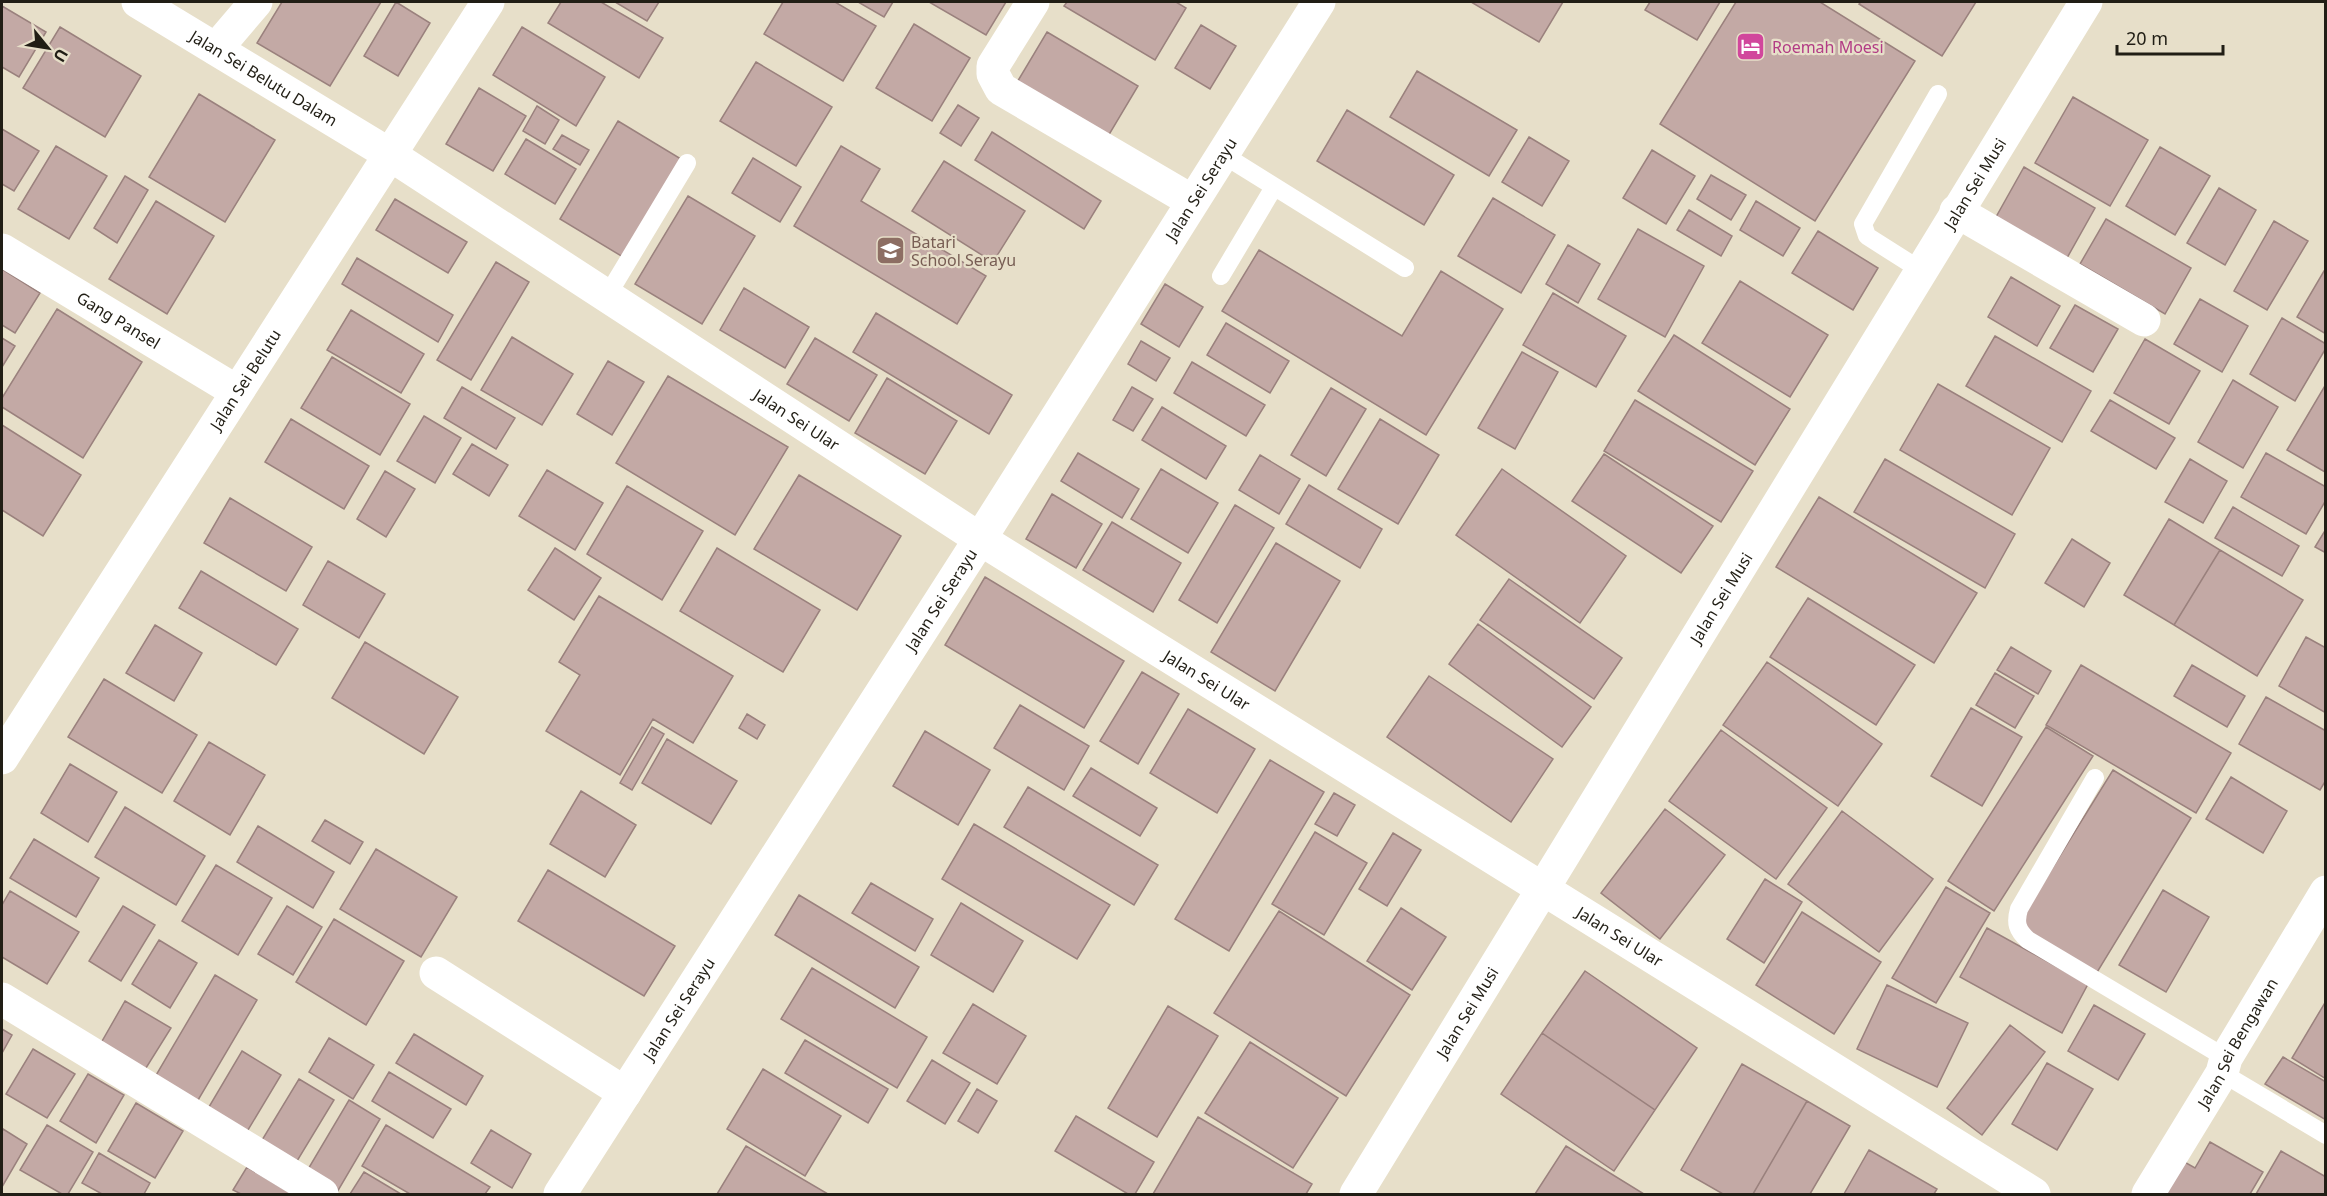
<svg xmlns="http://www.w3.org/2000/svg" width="2327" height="1196" viewBox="0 0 2327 1196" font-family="'Noto Sans',sans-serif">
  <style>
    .building { fill: #c3a9a5; stroke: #9a817d; stroke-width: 1.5 }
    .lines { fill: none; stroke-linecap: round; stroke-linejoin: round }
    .lane { stroke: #fff; stroke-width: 18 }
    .street { stroke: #fff; stroke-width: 33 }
    .secondary { stroke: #fff; stroke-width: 33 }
    .labels { text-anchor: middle; stroke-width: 4.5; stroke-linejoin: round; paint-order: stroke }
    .hotel-label { font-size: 16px; fill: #b23c85; stroke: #e7dfc9; text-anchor: start }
    .street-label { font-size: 16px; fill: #211e15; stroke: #e7dfc9 }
    .education-label { font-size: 16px; fill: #785e54; stroke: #e7dfc9; text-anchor: start }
  </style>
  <rect width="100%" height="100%" fill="#e7dfc9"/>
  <path class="building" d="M282,2H381L330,86L257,43Z
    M396,2L430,23L398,76L364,56Z
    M561,2H601L663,38L639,78L548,23Z
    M615,2H659L647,21Z
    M783,2H835L876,26L843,81L764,34Z
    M858,2H893L884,17Z
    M929,2H1006L986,35Z
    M1067,2H1176L1186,8L1155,60L1064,6Z
    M1471,2H1563L1539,42Z
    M1650,2H1720L1697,40L1645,10Z
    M1736,2H1820L1915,61L1815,221L1660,124Z
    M1861,2H1976L1942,56L1859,4Z
    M2,6L46,32L19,77L2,67Z
    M914,24L970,58L932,121L876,88Z
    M1201,25L1236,46L1210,89L1175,68Z
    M60,27L141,76L105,137L23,88Z
    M522,27L605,77L576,126L493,75Z
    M1047,32L1138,86L1107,138L1016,84Z
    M756,62L832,107L796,166L720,121Z
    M1417,71L1517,130L1489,176L1390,117Z
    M479,88L526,116L493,171L446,144Z
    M199,94L275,140L225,222L149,177Z
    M2073,97L2148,140L2110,206L2035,163Z
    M958,105L979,118L961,146L940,133Z
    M537,106L559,120L545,144L523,131Z
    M1347,110L1454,175L1424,225L1317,161Z
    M618,121L681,159L623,257L560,219Z
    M2,129L39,151L14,191L2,184Z
    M992,132L1101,201L1084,229L975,160Z
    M562,135L589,150L580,165L553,149Z
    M1529,137L1569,161L1542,206L1502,182Z
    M526,139L576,169L555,204L505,174Z
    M56,146L107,176L69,239L18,209Z
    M841,146L880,169L861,201L986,276L957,324L794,226Z
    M2160,147L2210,176L2175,235L2126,206Z
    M1652,150L1695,176L1666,224L1623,198Z
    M753,158L801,187L780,222L732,193Z
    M944,161L1025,211L993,262L912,211Z
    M2024,167L2095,208L2067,258L1996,217Z
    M1711,175L1746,195L1731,220L1697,199Z
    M125,176L148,190L117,243L94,228Z
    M2219,188L2256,210L2225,265L2187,243Z
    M688,196L755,236L702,324L635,284Z
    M1493,198L1555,235L1521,293L1458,256Z
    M395,199L467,242L448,273L376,230Z
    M156,201L214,236L167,314L109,279Z
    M1756,201L1800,228L1783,256L1740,230Z
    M1689,210L1732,236L1721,256L1677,230Z
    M2106,219L2191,268L2165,314L2080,264Z
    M2274,221L2308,241L2267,310L2234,291Z
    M1638,229L1704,266L1665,337L1598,299Z
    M1818,231L1878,268L1853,310L1792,273Z
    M1568,245L1600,264L1578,303L1546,284Z
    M1259,250L1402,336L1441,271L1503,309L1426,435L1222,311Z
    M357,258L453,315L438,342L342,284Z
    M496,262L529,282L471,380L437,360Z
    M2,269L40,293L15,333L2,325Z
    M2324,271L2326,272V334L2297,317Z
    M2011,277L2060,306L2037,346L1988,317Z
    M1740,281L1828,335L1790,397L1702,343Z
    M1165,284L1203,307L1179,347L1141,324Z
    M744,288L809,327L785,368L720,330Z
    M1553,293L1626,336L1596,387L1523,345Z
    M2200,299L2248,326L2222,372L2174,344Z
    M2075,305L2118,329L2093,372L2050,348Z
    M57,309L142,362L83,458L2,407V398Z
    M351,310L424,354L401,393L327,350Z
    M876,313L1012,395L989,434L853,352Z
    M2282,318L2326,344V348L2295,401L2250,374Z
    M1226,323L1289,361L1270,393L1207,355Z
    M1674,335L1790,409L1755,465L1638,391Z
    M1995,336L2091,391L2062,442L1966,386Z
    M512,337L573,374L542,425L481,390Z
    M2,338L15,346L2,367Z
    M815,338L877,375L849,421L787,384Z
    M2145,339L2200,371L2169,424L2114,393Z
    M1141,341L1170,358L1156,381L1128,364Z
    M1522,352L1558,372L1515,449L1478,428Z
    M332,357L410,404L380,455L301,408Z
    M608,361L644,382L612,435L577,414Z
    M1192,362L1265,405L1246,436L1174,393Z
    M668,376L788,447L735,535L616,463Z
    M887,378L957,421L925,474L855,433Z
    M2233,380L2278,407L2243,468L2198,442Z
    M1938,384L2050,448L2012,515L1900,450Z
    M2326,384V471L2325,472L2287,450Z
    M462,387L515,418L496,449L444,418Z
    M1132,387L1153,399L1133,431L1113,420Z
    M1331,388L1366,409L1326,476L1291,455Z
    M1635,400L1753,471L1721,522L1604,451Z
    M2110,400L2175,438L2156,469L2091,431Z
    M1162,407L1226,446L1206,479L1142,440Z
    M424,416L461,438L435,483L397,461Z
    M291,419L369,466L344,509L265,462Z
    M1380,419L1439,455L1398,524L1338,489Z
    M2,425L81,475L43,536L2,510Z
    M472,444L508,465L489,496L453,474Z
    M1078,453L1139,489L1122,518L1061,481Z
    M2266,453L2326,487V500L2306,534L2241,497Z
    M1604,454L1713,526L1681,573L1572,501Z
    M1260,455L1300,479L1279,514L1239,490Z
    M1885,459L2015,534L1985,588L1854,512Z
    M2190,459L2227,481L2203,523L2165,502Z
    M1161,469L1218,503L1188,553L1131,519Z
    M1502,469L1626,556L1580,623L1456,535Z
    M547,470L603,503L575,550L519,516Z
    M385,471L415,489L386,537L357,519Z
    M799,475L901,536L857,610L754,549Z
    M1309,485L1382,529L1360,568L1286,524Z
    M627,486L703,531L662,600L587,554Z
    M1052,494L1102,524L1076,568L1026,539Z
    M1819,497L1977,593L1934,663L1776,567Z
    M230,498L312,547L286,591L204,543Z
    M1235,505L1274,528L1217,623L1179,600Z
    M2233,507L2299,546L2282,576L2215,538Z
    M2169,519L2220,550L2174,625L2124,595Z
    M1112,522L1181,563L1153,612L1083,570Z
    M2326,529V553L2315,547Z
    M2072,539L2110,563L2084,607L2045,583Z
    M1276,543L1340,581L1275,691L1211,652Z
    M555,548L601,578L574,620L528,590Z
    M717,548L820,610L783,672L680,611Z
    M2220,550L2303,600L2257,676L2174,625Z
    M328,561L385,594L359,638L303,605Z
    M201,571L298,629L276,665L179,608Z
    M985,577L1124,661L1084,728L945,645Z
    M1509,579L1622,658L1594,699L1480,620Z
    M599,596L733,676L693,743L653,719L620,775L546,731L580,675L559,662Z
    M1808,598L1915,665L1876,725L1770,657Z
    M1478,624L1591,707L1562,747L1449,664Z
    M155,625L202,653L174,701L126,673Z
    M2306,637L2326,648V713L2279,686Z
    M365,642L458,697L424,754L332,698Z
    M2011,647L2051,671L2038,694L1997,670Z
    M1767,662L1882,744L1838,806L1723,725Z
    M2081,665L2231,753L2196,813L2046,725Z
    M2192,665L2245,696L2227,727L2174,696Z
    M1142,672L1179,694L1138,764L1100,741Z
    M1995,673L2034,696L2015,728L1976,705Z
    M1429,676L1553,759L1511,822L1387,737Z
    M104,679L197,735L162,793L68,737Z
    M2266,697L2326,731V780L2320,790L2239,744Z
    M1020,705L1089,746L1064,790L994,748Z
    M1971,708L2022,737L1982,806L1931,776Z
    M1188,709L1255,749L1217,813L1150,773Z
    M747,714L765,725L757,739L739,728Z
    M652,727L664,734L632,790L620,783Z
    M2046,727L2093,756L1994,911L1948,881Z
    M1721,730L1827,808L1776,879L1669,801Z
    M925,731L990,770L958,825L893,786Z
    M667,739L737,781L711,824L642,783Z
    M209,742L265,775L230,835L174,801Z
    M1270,760L1324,792L1229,951L1175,919Z
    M70,764L117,792L88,842L41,813Z
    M1091,768L1157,808L1140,836L1073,796Z
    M2113,770L2191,818L2096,974L2017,925Z
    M2231,777L2287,811L2263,853L2206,819Z
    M1028,787L1158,865L1134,905L1004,827Z
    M581,791L636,825L605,877L550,844Z
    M1334,793L1355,805L1337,836L1315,824Z
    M125,807L205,856L176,905L95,857Z
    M1665,809L1725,855L1660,939L1601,893Z
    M1842,811L1933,879L1879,952L1788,884Z
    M325,820L363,842L350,864L312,841Z
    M974,824L1110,905L1077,959L942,879Z
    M258,826L334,872L313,908L237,862Z
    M1315,832L1367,863L1324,935L1272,904Z
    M1393,833L1421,850L1387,906L1359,889Z
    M34,839L99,878L76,917L10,878Z
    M376,849L457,897L421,957L340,909Z
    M216,865L272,898L238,955L182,921Z
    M548,870L675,946L644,996L518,921Z
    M1765,879L1802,902L1764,963L1727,939Z
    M871,883L933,919L915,951L852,913Z
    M1946,887L1990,913L1936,1003L1892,978Z
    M2163,890L2209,917L2166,992L2119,965Z
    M10,891L79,932L47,984L2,957V905Z
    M799,895L919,967L895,1008L775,935Z
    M961,903L1023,941L993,992L931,955Z
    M123,906L155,925L121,981L89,961Z
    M287,906L322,927L293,975L258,954Z
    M1401,908L1446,937L1412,990L1367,961Z
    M1279,911L1410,995L1346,1096L1214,1013Z
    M1802,912L1881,962L1834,1034L1756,985Z
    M334,919L404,961L366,1025L296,982Z
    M1987,928L2088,984L2062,1033L1960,977Z
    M159,940L197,963L170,1008L132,984Z
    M812,968L927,1037L897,1088L781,1019Z
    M1585,971L1697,1048L1655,1110L1542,1033Z
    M215,975L257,1000L194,1107L152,1082Z
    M1887,985L1968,1023L1937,1087L1857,1049Z
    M125,1001L171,1028L141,1076L97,1050Z
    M2326,1001V1079L2292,1058Z
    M973,1004L1026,1036L997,1084L943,1053Z
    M2094,1005L2145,1034L2118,1080L2068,1051Z
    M1168,1006L1218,1036L1157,1137L1108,1108Z
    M2010,1025L2045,1052L1982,1135L1947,1108Z
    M2,1029L12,1035L2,1053Z
    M1542,1033L1655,1110L1614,1171L1501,1094Z
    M414,1034L483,1076L466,1105L396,1063Z
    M329,1038L374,1065L353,1099L309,1072Z
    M805,1040L888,1089L868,1123L785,1073Z
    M1250,1042L1338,1098L1293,1168L1205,1113Z
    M33,1049L75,1074L47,1118L6,1094Z
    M242,1051L281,1075L242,1140L203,1117Z
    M2283,1057L2326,1082V1120L2265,1084Z
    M932,1060L970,1083L945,1124L907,1101Z
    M2047,1063L2093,1089L2057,1150L2012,1124Z
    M1742,1064L1807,1101L1753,1194H1723L1681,1170Z
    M763,1069L841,1116L805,1176L727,1129Z
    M389,1072L451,1109L433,1138L372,1101Z
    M88,1074L124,1095L96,1143L60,1121Z
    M299,1079L334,1100L291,1171L256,1150Z
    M977,1089L997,1101L978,1133L958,1121Z
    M349,1100L380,1119L336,1194L304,1176Z
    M1807,1101L1850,1126L1810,1194H1753Z
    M136,1103L183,1131L155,1178L108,1151Z
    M1076,1116L1154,1162L1135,1194H1128L1055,1151Z
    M1198,1117L1312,1184L1306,1194H1153Z
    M47,1125L93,1152L68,1194H62L20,1170Z
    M386,1125L490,1187L485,1194H410L362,1166Z
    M3,1129L27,1144L2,1187V1132Z
    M491,1130L531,1154L512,1188L471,1163Z
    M2210,1142L2263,1172L2250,1194H2161L2181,1160L2195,1168Z
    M746,1146L828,1194H717Z
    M1566,1146L1644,1194H1535Z
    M1869,1150L1937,1189L1934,1194H1844Z
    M2281,1151L2326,1177V1194H2256Z
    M99,1153L150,1183L144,1194H102L82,1183Z
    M247,1167L291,1193V1194H241L233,1190Z
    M364,1172L401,1194H350Z"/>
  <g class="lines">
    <path class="lane" d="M1222,154L1405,268
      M1922,271L1867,236L1863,224L1938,94
      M1221,276L1274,187
      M607,296L687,163
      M2095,778L2019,909C2015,923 2017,930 2028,940L2226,1058
      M2222,1073L2326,1135"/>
    <g class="street">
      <path id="s1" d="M138,2L389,154L980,539L2034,1194"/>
      <path d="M1033,2L993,66V74L1001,89L1192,201"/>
      <path d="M216,49L256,2"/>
      <path d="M1956,211L2144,320"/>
      <path id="s2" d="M2,250L236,391"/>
      <path d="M436,973L625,1093"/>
      <path d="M2,999L322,1194"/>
      <path id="s3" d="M1356,1194L2086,2"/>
      <path id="s4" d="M2148,1194L2222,1073L2226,1058L2326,892"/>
    </g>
    <g class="secondary">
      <path id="s5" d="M2,758L488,2"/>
      <path id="s6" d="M560,1194L980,539L1319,2"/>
    </g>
  </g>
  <defs>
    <symbol id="hotel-square" viewBox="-11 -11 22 22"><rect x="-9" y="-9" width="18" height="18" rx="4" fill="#d1479c" stroke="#e7dfc9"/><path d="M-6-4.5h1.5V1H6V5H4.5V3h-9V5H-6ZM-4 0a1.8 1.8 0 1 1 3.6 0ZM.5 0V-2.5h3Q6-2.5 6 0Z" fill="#fff"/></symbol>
    <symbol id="school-square" viewBox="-11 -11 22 22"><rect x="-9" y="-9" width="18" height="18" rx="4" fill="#8d6e63" stroke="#e7dfc9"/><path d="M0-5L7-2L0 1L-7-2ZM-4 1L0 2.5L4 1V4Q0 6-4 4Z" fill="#fff"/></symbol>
  </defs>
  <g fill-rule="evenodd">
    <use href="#hotel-square" x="1734" y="30" width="33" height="33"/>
    <use href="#school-square" x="874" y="234" width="33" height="33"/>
  </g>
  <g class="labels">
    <g class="hotel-label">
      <text x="1772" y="53">Roemah Moesi</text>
    </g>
    <g class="street-label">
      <text dy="6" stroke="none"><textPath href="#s1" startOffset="147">Jalan Sei Belutu Dalam</textPath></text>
      <text dy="6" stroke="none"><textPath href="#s3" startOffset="1185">Jalan Sei Musi</textPath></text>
      <text dy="6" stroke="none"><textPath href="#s6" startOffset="1192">Jalan Sei Serayu</textPath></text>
      <text dy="6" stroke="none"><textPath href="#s2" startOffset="136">Gang Pansel</textPath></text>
      <text dy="6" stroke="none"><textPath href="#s5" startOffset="450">Jalan Sei Belutu</textPath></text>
      <text dy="6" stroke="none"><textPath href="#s1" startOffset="780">Jalan Sei Ular</textPath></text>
      <text dy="6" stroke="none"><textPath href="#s3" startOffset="699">Jalan Sei Musi</textPath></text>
      <text dy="6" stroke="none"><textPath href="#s6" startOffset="706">Jalan Sei Serayu</textPath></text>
      <text dy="6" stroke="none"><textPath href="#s1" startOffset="1266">Jalan Sei Ular</textPath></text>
      <text dy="6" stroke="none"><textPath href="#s1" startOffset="1752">Jalan Sei Ular</textPath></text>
      <text dy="6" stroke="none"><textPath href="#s6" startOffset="220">Jalan Sei Serayu</textPath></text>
      <text dy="6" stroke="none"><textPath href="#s3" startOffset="213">Jalan Sei Musi</textPath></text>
      <text dy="6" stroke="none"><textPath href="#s4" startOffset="176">Jalan Sei Bengawan</textPath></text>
    </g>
    <g class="education-label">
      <text x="911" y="248">Batari<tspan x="911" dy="18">School Serayu</tspan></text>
    </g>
  </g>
  <rect width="2327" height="1196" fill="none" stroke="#211e15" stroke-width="6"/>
  <g transform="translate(48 48) rotate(120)" stroke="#e7dfc9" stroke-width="4.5" paint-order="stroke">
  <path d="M0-4.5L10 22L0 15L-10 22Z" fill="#211e15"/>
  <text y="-9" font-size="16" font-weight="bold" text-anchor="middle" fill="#211e15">U</text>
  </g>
  <path d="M2117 45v9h106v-9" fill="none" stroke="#211e15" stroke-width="3"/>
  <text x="2126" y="45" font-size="18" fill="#211e15" stroke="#e7dfc9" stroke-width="4.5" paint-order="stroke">20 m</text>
</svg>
